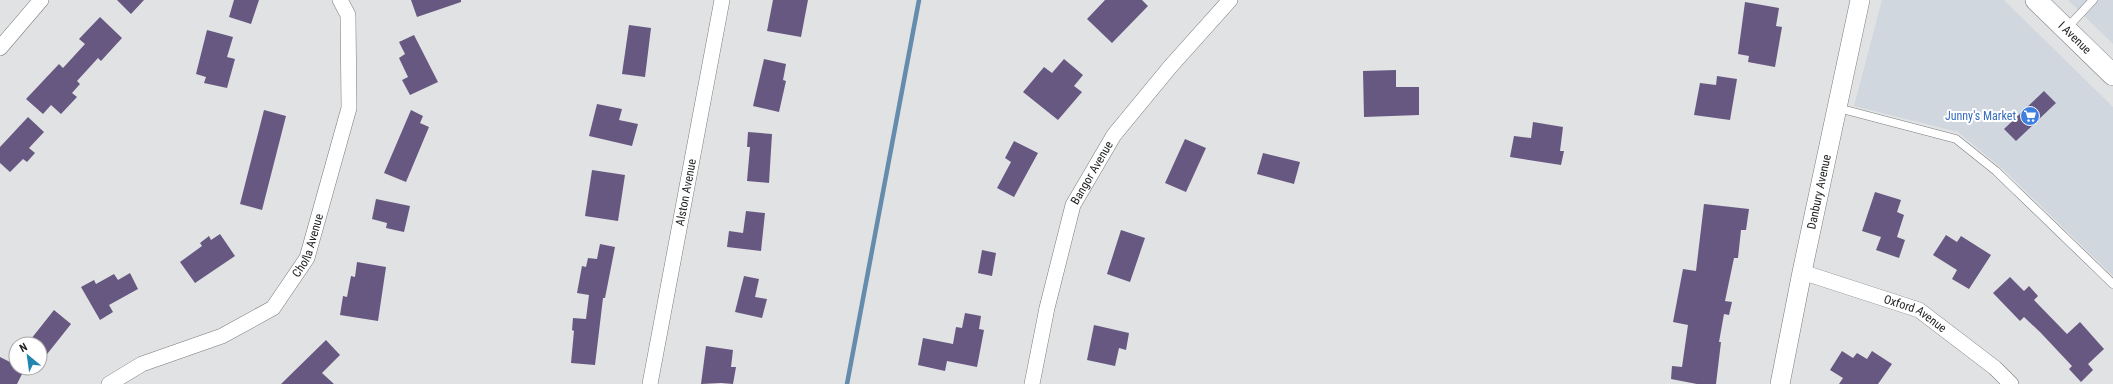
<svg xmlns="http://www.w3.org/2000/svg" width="2113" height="384" viewBox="0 0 2113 384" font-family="'Roboto Condensed',sans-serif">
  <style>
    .built { fill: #d1d7de }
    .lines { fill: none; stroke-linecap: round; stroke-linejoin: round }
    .stream { stroke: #658bad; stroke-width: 4.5 }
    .building { fill: #675882 }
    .service-casing { stroke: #7a7b7d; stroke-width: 9 }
    .minor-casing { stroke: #7a7b7d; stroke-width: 16 }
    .tertiary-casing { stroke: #7a7b7d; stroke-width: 20 }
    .secondary-casing { stroke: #7a7b7d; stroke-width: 22 }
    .service { stroke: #fff; stroke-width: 8 }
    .minor { stroke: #fff; stroke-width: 15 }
    .tertiary { stroke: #fff; stroke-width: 19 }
    .secondary { stroke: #fff; stroke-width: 21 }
    .labels { text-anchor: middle; stroke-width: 4; stroke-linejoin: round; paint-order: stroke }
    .street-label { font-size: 12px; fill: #232424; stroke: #fff }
    .shop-label { font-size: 12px; fill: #366cbe; stroke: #fff; text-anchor: end }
  </style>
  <rect width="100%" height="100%" fill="#e1e2e3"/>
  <path class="built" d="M1882,0H2004L2113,107V276L2005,171L1958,132L1854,106Z
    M2068,0H2113V44Z"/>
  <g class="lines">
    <path class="stream" d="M847,384L919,0"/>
  </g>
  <path class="building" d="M117,0H144L131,14Z
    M234,0H259L251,24L229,17Z
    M411,0H461V2L417,17Z
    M773,0H808L801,37L767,31Z
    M1105,0H1142L1148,6L1112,43L1087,19Z
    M1745,2L1779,8L1776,26L1782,27L1775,67L1748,62L1749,56L1738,54Z
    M100,17L122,38L101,61L98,58L77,81L80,84L72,93L77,97L61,114L51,105L43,114L26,99L59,64L63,68L85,44L79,39Z
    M629,25L651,28L645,77L622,74Z
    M207,30L233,37L227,57L235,59L227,88L204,83L206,77L196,74Z
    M414,35L438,82L410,95L402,80L408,77L399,58L405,54L399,42Z
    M764,59L786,64L783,80L786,81L779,112L753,106Z
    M1064,59L1083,75L1074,86L1082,92L1058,120L1023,92L1044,67L1052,73Z
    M1396,70V87H1419V115L1364,117L1363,71Z
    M1717,76L1737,79L1730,120L1694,115L1700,83L1716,85Z
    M2044,91L2056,103L2016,141L2004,129Z
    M597,104L622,109L619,120L638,124L632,146L589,136Z
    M264,110L286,116L262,210L240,204Z
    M411,110L423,116L420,123L429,127L406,182L384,173Z
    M28,117L44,132L29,148L35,153L27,162L23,159L10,172L0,163V147Z
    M1533,122L1563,127L1560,151H1564L1561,165L1510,157L1514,136L1531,138Z
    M748,132L772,134L769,183L747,181L750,147H747Z
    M1185,139L1206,148L1186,192L1165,183Z
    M1014,141L1038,153L1014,197L997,188L1011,162L1005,158Z
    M1263,153L1300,162L1294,184L1257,174Z
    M592,170L625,175L618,221L585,216Z
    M1875,192L1901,200L1897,212L1904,215L1897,237L1905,240L1899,258L1876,250L1881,237L1862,231Z
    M376,199L410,206L404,232L386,228L387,223L372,219Z
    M1704,204L1749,209L1746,230H1741L1738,258H1734L1725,301L1732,302L1729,315L1724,314L1719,342H1721L1716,384H1697L1671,379L1672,366L1682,367L1688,325L1673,322L1683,269L1696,271Z
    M746,211L765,213L761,251L727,247L729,231L743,233Z
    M1121,230L1145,238L1130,282L1107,274Z
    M220,234L235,256L195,283L180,262L202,246L200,243L209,236L211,240Z
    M1946,235L1957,242L1961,236L1991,255L1969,289L1952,279L1957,270L1933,255Z
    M600,244L615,247L605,298H603L595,365L571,363L574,331L572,330L573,318L586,319L589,295L577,293L582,266L586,267L588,258L597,259Z
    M982,250L996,253L992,276L978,273Z
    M357,262L386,267L378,321L340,315L343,296L347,297L351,276L355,277Z
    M130,273L138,289L109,305L113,312L100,320L81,287L94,280L96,284L114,274L118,280Z
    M744,276L759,279L755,297L767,299L762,318L735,312Z
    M2010,277L2024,291L2029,286L2038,296L2034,300L2067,334L2080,322L2104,349L2088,364L2093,370L2081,382L2069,369L2072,366L2040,332L2024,317L2020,321L1993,293Z
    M54,310L71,324L40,363V344H27Z
    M965,313L981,316L979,329L984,330L977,367L947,361L945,371L918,365L923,338L953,344L956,327L962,328Z
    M1094,325L1129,333L1126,350L1119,348L1115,366L1087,360Z
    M326,340L340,355L322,373L334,384H281Z
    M706,346L733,350L731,367H736L733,384L721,383L701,384Z
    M1842,351L1853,358L1857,353L1867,359L1872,351L1892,364L1878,384H1839L1843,378L1830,370Z
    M0,357L16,365V368L24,370L17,384H0Z"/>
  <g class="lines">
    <defs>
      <path id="service" d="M2067,28L2093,0
        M1838,108L1956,139L1996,171L2113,284"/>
      <g id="minor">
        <path d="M0,48L41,0"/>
        <path id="s1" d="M1802,272L1919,310L1995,368L2011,384"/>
        <path id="s2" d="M109,384L142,364L222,336L273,308L307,258L349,108L348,15L340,0"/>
        <path id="s3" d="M650,384L722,0"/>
        <path id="s4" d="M1032,384L1047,308L1073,205L1114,135L1170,67L1230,0"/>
      </g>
      <g id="tertiary">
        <path id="s5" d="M1780,384L1802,272L1860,0"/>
      </g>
      <g id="secondary">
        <path id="s6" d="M2036,0L2113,75"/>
      </g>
    </defs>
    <use href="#service" class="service-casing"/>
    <use href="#minor" class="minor-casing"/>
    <use href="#tertiary" class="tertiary-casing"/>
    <use href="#secondary" class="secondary-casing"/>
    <use href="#service" class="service"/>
    <use href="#minor" class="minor"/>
    <use href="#tertiary" class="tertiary"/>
    <use href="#secondary" class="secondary"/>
  </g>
  <defs>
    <symbol id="supermarket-disc" viewBox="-11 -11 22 22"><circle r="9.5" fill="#3f7fe0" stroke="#fff"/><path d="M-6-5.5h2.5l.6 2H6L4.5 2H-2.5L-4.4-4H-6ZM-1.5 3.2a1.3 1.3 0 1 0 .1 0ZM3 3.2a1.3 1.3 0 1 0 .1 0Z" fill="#fff"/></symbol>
  </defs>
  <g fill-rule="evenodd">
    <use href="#supermarket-disc" x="2019" y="105" width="22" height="22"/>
  </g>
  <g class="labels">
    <g class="street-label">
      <text dy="4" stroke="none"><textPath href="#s6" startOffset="54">I Avenue</textPath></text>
      <text dy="4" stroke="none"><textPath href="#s4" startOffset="221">Bangor Avenue</textPath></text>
      <text dy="4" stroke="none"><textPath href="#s3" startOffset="195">Alston Avenue</textPath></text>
      <text dy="4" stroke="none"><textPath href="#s5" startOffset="196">Danbury Avenue</textPath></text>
      <text dy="4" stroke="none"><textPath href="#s2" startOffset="254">Cholla Avenue</textPath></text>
      <text dy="4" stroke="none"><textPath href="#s1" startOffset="121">Oxford Avenue</textPath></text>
    </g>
    <g class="shop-label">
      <text x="2016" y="120">Junny's Market</text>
    </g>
  </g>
  <g transform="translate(28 356) rotate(331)"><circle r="19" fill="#ffffff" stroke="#a7a7a7"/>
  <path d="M0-3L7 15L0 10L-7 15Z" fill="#2186b0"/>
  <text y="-6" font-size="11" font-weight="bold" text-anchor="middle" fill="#232424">N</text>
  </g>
</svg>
